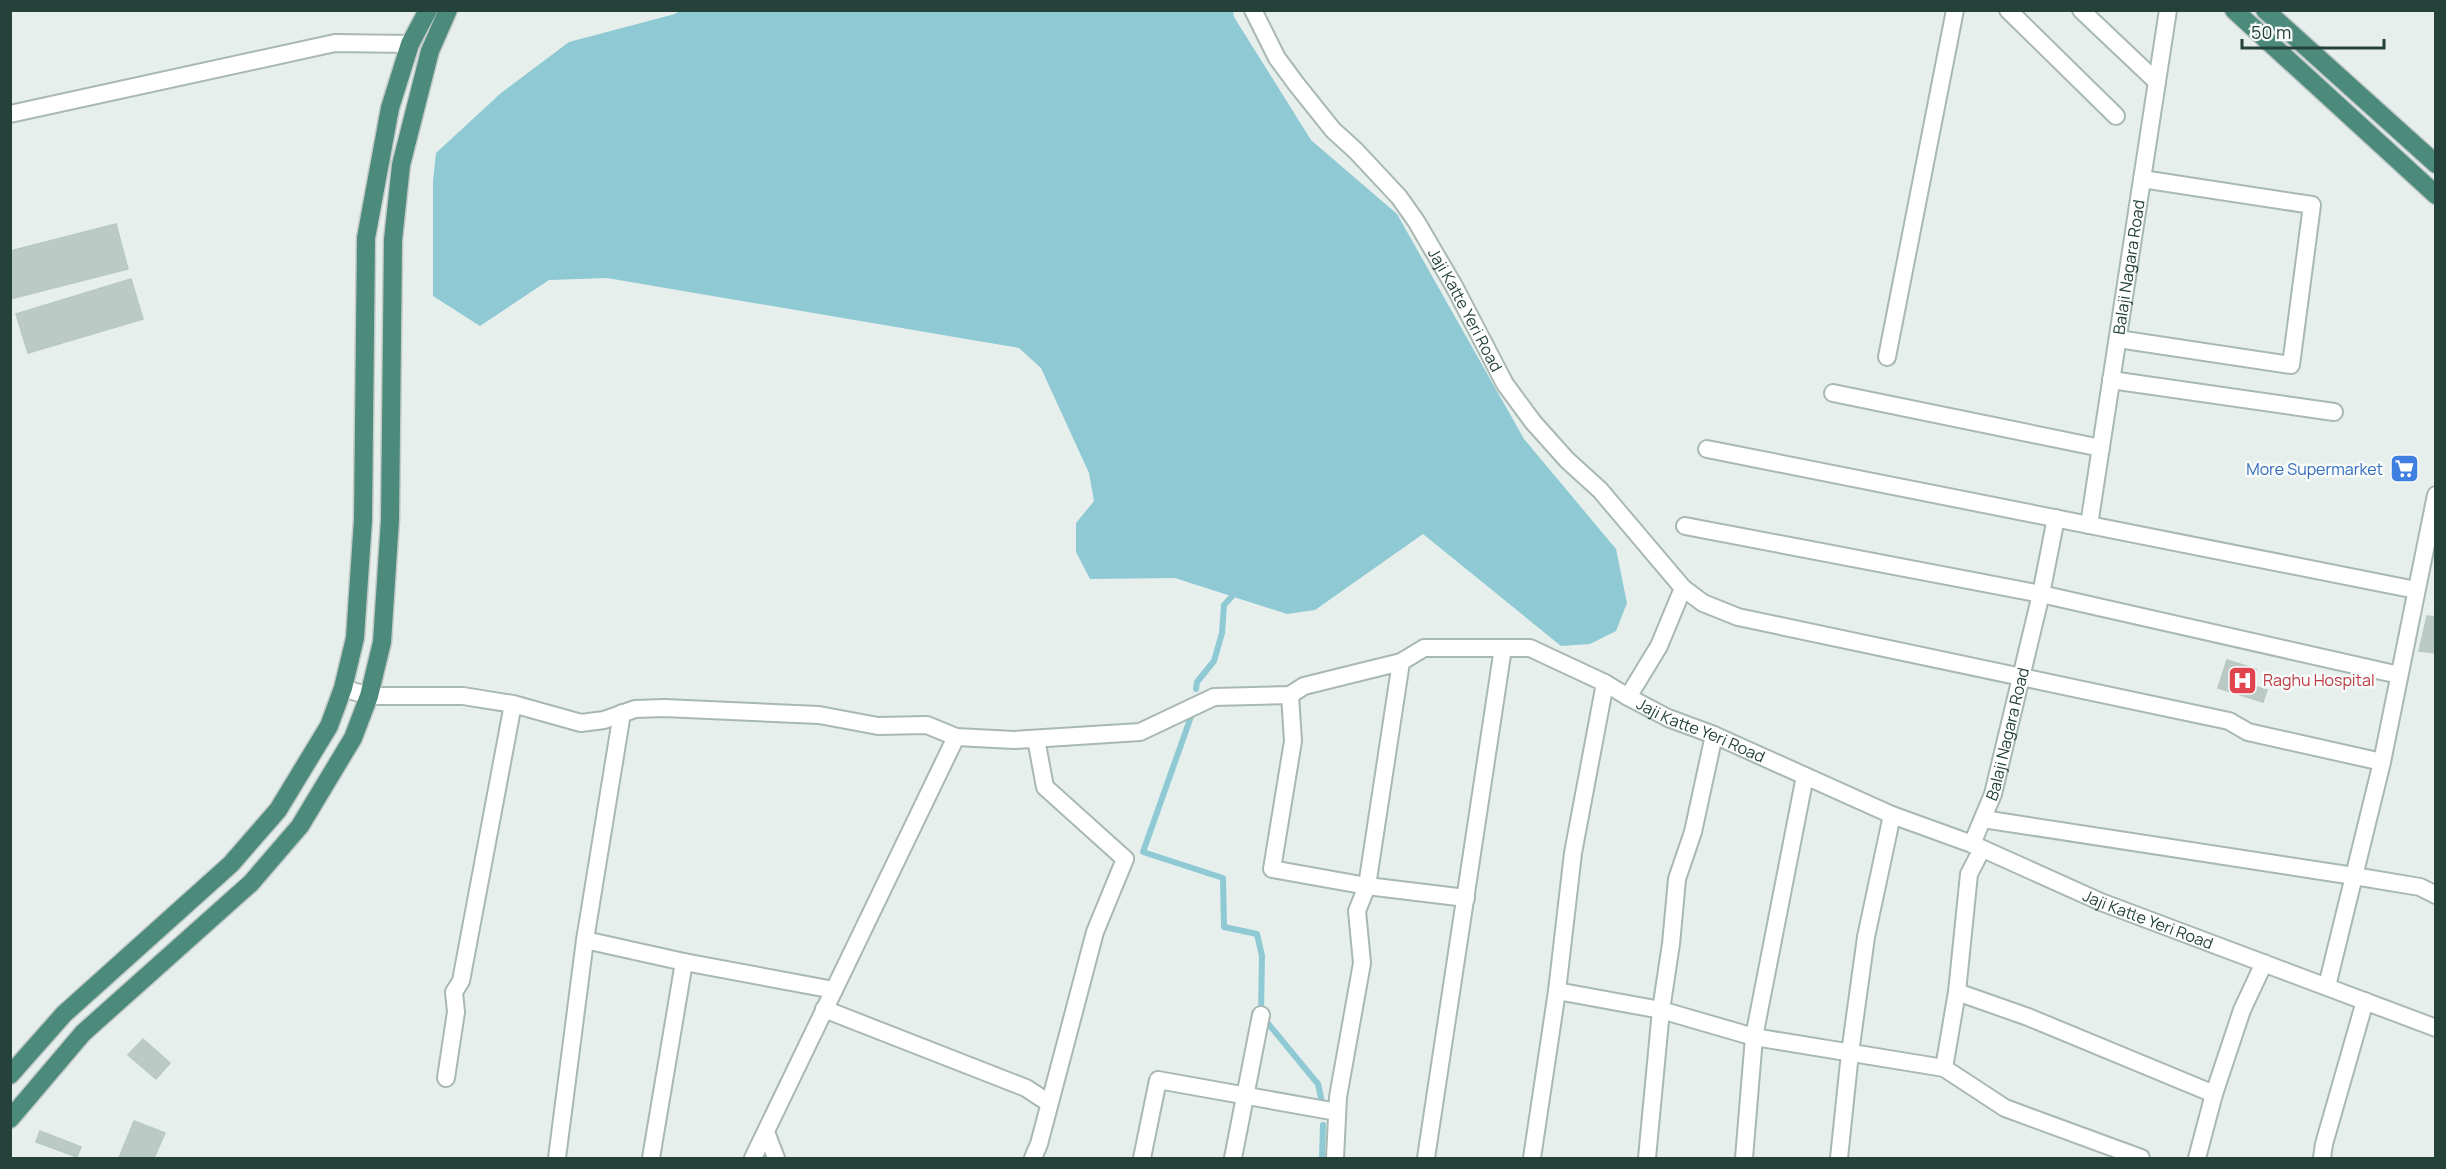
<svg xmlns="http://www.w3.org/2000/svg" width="2446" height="1169" viewBox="0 0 2446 1169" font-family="Manrope,sans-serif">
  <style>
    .water { fill: #8ec9d4 }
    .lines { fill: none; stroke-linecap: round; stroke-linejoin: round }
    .stream { stroke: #8ec9d4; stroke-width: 6 }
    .building { fill: #bbcac4; stroke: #b8c9c2; stroke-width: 1.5 }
    .minor-casing { stroke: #a8b8b2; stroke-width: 20 }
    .trunk-casing { stroke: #c2cac8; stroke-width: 21 }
    .minor { stroke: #fff; stroke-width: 16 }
    .trunk { stroke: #4c8a7c; stroke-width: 18 }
    .labels { text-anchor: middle; stroke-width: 5; stroke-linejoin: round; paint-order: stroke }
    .street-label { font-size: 16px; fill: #24423a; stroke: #f7fbf9 }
    .shop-label { font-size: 16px; fill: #366cbe; stroke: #f7fbf9; text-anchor: end }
    .health-label { font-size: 16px; fill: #be3a42; stroke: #f7fbf9; text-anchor: start }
  </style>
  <rect width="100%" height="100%" fill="#e6efeb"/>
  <path class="water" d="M679,11H1233L1234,17L1311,140L1397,214L1524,439L1616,549L1627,603L1616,631L1590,644L1561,646L1423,534L1315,610L1287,614L1175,578L1090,579L1076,552V523L1094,501L1089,473L1041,368L1019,348L607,278L549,280L480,326L433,296V181L436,153L501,93L569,42L675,14Z"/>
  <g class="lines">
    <path class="stream" d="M1196,689L1197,682L1214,661L1222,633L1224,605L1237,591
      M1193,711L1143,852L1223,878L1224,927L1257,934L1262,956L1261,1015L1318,1084L1323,1107
      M1322,1158L1323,1125"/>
  </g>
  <path class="building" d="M116,224L128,269L10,299V251Z
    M131,279L143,319L28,353L16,314Z
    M2427,616L2436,617V653L2419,651Z
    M2227,660L2256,669L2251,685L2267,690L2263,702L2218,688Z
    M143,1039L170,1063L156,1079L128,1055Z
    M134,1121L165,1133L154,1158H119Z
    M40,1131L81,1147L77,1157L36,1142Z"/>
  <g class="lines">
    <defs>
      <g id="minor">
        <path id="s1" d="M1253,10L1277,58L1297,85L1333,130L1356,151L1399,197L1416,221L1454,286L1505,384L1533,422L1567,460L1600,490L1683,588L1659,646L1628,697L1668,718L1714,735L1892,815L1972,844L2101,902L2436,1028"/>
        <path d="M2008,10L2116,116"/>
        <path d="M2081,10L2157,82"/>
        <path d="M10,114L335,43L410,44"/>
        <path d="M2118,339L2291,365L2312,205L2142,179"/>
        <path d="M1887,357L1955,10"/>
        <path d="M2111,380L2334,412"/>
        <path d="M1833,393L2101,448"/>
        <path d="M1707,449L2416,590"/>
        <path id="s2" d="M2089,525L2168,10"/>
        <path d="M1685,526L2041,594L2399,675"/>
        <path d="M1683,588L1703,603L1738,617L2229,721L2248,732L2382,762"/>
        <path d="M343,688L369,696H463L513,704L581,723L604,720L635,709L664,708L819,715L878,726L927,725L956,737L1014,740L1140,732L1214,697L1290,695L1304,686L1401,662"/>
        <path d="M1290,695L1293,741L1272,869L1367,886L1466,898"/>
        <path d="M1983,819L2354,876L2420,887L2436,895"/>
        <path id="s3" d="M1972,844L1993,794L2041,594L2056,518"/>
        <path d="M585,940L684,962L834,990"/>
        <path d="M2327,986L2382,762L2436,495"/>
        <path d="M1557,991L1661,1010L1754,1037L1944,1068L2005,1108L2141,1158"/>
        <path d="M1957,992L2028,1017L2214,1094"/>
        <path d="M824,1009L1026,1088L1049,1103"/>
        <path d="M1944,1068L1957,992L1969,874L1982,849"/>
        <path d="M446,1078L456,1012L454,992L461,981L513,704"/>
        <path d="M766,1132L776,1158"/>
        <path d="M557,1158L585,940L622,713"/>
        <path d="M651,1158L684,962"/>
        <path d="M753,1158L956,737"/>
        <path d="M1033,1158L1039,1144L1095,932L1125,859L1045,787L1036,739"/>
        <path d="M1142,1158L1158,1080L1337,1112"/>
        <path d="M1233,1158L1261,1015"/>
        <path d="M1335,1158L1338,1097L1362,963L1357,911L1367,886L1401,662L1424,648H1530L1605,683L1628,697"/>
        <path d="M1426,1158L1503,648"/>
        <path d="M1532,1158L1557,991L1573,853L1605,683"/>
        <path d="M1647,1158L1661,1010L1671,944L1677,879L1693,832L1714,735"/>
        <path d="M1744,1158L1754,1037L1805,776"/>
        <path d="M1839,1158L1850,1053L1866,937L1892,815"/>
        <path d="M2197,1158L2214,1094L2242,1010L2264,963"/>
        <path d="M2322,1158L2324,1144L2365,1001"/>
      </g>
      <path id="trunk" d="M2234,10L2436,195
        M2265,10L2436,164
        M10,1075L64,1014L231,864L278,810L329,726L343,688L355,638L363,520L366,238L390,108L410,44L428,10
        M10,1119L83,1033L251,883L300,826L353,738L369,696L382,642L390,520L393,240L401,165L430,51L448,10"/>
    </defs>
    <use href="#minor" class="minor-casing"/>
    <use href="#trunk" class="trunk-casing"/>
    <use href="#minor" class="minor"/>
    <use href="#trunk" class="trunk"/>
  </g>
  <defs>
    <symbol id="supermarket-square" viewBox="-11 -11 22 22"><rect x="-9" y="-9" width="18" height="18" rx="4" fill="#3f7fe0" stroke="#f7fbf9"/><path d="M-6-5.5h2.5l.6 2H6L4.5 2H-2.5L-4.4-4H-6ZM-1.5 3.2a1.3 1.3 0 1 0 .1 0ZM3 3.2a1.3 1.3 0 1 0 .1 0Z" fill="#fff"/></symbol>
    <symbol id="hospital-square" viewBox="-11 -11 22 22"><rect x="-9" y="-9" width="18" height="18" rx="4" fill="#e0444e" stroke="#f7fbf9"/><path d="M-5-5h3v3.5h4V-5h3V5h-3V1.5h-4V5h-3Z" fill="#fff"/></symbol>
  </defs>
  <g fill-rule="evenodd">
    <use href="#supermarket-square" x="2388" y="452" width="33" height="33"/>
    <use href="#hospital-square" x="2226" y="664" width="33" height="33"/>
  </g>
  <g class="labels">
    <g class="street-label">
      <text dy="6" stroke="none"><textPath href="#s2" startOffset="261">Balaji Nagara Road</textPath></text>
      <text dy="6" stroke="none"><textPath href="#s1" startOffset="370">Jaji Katte Yeri Road</textPath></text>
      <text dy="6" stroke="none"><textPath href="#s1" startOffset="928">Jaji Katte Yeri Road</textPath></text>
      <text dy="6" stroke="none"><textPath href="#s3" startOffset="116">Balaji Nagara Road</textPath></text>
      <text dy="6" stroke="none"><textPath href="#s1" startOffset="1414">Jaji Katte Yeri Road</textPath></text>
    </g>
    <g class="shop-label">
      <text x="2383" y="475">More Supermarket</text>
    </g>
    <g class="health-label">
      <text x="2263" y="686">Raghu Hospital</text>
    </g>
  </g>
  <rect width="2446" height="1169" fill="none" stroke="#24423a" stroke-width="24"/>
  <path d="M2242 39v9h142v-9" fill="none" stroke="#24423a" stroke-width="3"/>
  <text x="2251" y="39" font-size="18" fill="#24423a" stroke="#f7fbf9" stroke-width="4.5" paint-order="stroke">50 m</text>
</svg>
